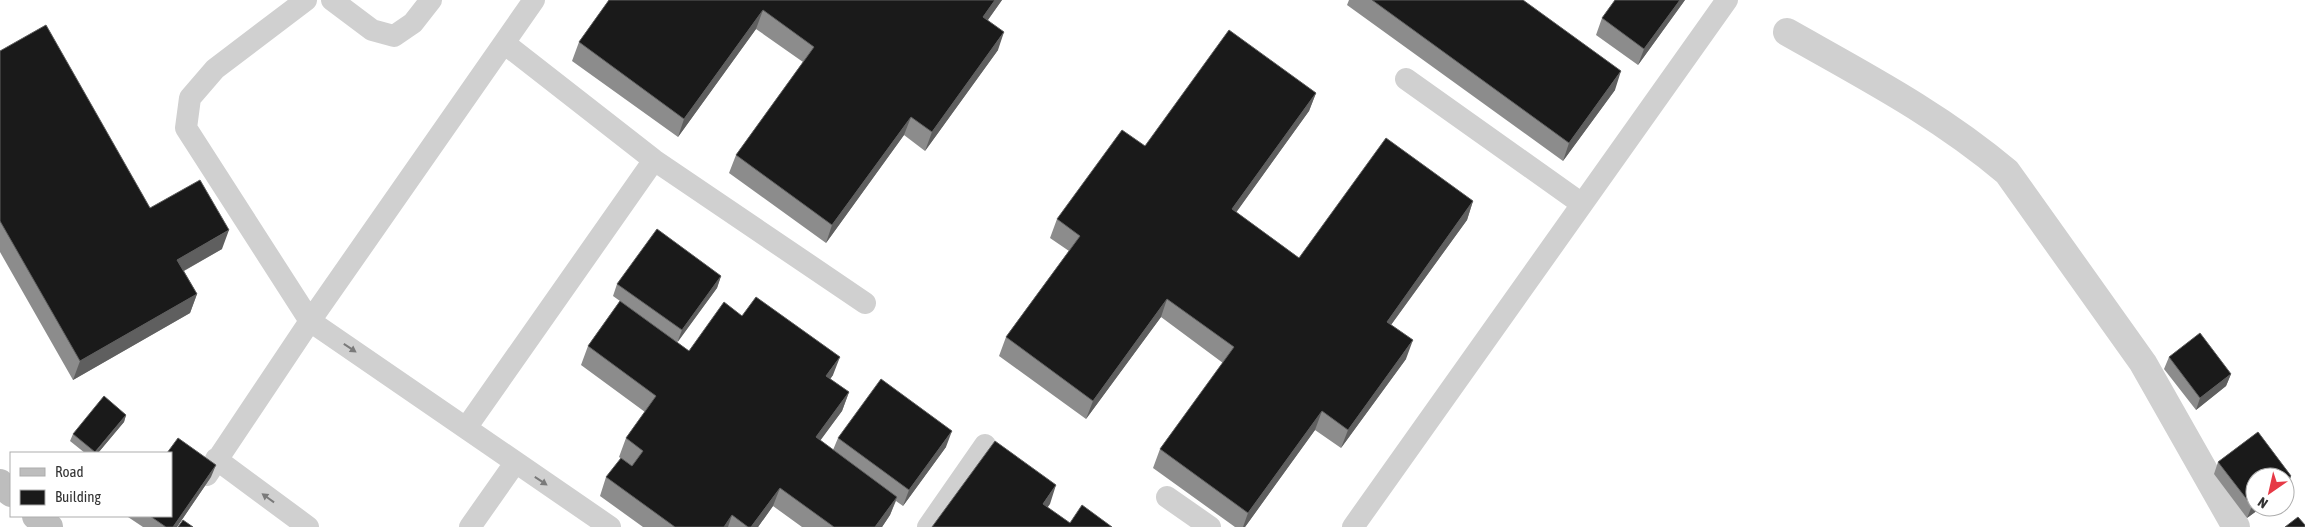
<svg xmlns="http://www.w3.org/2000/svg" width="2305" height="527" viewBox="0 0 2305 527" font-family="'Asap Condensed',sans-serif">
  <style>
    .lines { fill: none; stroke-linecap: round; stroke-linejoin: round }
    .service { stroke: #d0d0d0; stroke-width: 22 }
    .minor { stroke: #d0d0d0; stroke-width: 28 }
    .secondary { stroke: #bdbdbd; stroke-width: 28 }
    .wall { fill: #8c8c8c }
    .shaded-wall { fill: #5f5f5f }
    .building { fill: #1a1a1a; stroke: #5f5f5f }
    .oneway { fill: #7a7a7a }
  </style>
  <rect width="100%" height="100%" fill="#fff"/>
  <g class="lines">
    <path class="service" d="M306,0L215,69L190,98L186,128L310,321L610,527
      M332,0L372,30L394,36L413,23L431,0
      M504,43L654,160L865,303
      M1406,79L1582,204
      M466,428L654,160
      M216,459L308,527
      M207,475L310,321L534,0
      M1167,497L1210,527
      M470,527L515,463
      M928,527L985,445
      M1353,527L1727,0"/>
    <path class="minor" d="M1787,32C1863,75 1940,115 2007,172L2143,363L2236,527"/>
    <path class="secondary" d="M0,483L11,493
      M36,516L49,527"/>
  </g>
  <path class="wall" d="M609,0H1002L988,20L998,50L925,151L904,135L826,243L729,173L736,155L803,62L756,29L678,137L572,61L579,42Z
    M1349,0H1523L1615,90L1563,161L1347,5Z
    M1685,0L1638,65L1596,35L1602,18Z
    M0,51L150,208L222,249L184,271L197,294L190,313L73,380L0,252Z
    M1316,93L1309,111L1236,212L1299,258L1473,201L1467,220L1391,325L1406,359L1341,448L1315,430L1245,527H1235L1153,468L1160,449L1223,363L1161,317L1086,419L999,356L1006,337L1069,251L1050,238L1057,219L1145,146Z
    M721,276L717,288L677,342L689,351L742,316L833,375L830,379L849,392L842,411L820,440L833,450L838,438L946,447L903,506L896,501L890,515L882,527H802L773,506L758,527H643L600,496L606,477L632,466L619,457L626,438L645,412L581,365L588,346L620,301L613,296L617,284Z
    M2169,357L2231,374L2226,386L2196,410L2164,369Z
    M126,415L124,422L98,453H85L70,441L73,434Z
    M2258,432L2291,476L2287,488L2285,489V477H2255V507H2262L2247,518L2214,474L2218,462Z
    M211,477L177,527H143L128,517L129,516H171Z"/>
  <path class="shaded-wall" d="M995,0H1002L977,35L983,17Z
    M1680,0H1685L1638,65L1644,49Z
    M763,10L756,29L678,137L684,119Z
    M1004,32L998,50L925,151L932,132Z
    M1621,71L1615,90L1563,161L1569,143Z
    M1316,93L1309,111L1225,228L1232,209Z
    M911,117L904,135L826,243L832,225Z
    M1473,201L1467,220L1380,340L1387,322Z
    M229,230L222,249L171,278L177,260Z
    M721,276L717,288L677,343L682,330Z
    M197,294L190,313L73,380L80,361Z
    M1167,299L1161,317L1086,419L1093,401Z
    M1413,340L1406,359L1341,448L1348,430Z
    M840,357L833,375L819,395L826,376Z
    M2231,374L2226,386L2196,410L2200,398Z
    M849,392L842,411L809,456L816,437Z
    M1322,411L1315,430L1245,527H1243L1248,513Z
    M126,415L124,422L98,453H95Z
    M952,431L946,447L903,506L909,490Z
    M216,465L211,477L177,527H173Z
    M2291,476L2287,488L2285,489V480Z
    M1056,485L1050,504L1037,522L1043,504Z
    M780,488L773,506L758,527H751Z
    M897,497L890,515L882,527H875Z
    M2255,503V507H2262L2247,518L2252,506Z
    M732,515L728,527H724Z"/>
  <path class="building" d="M609,0H995L983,17L1004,32L932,132L911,117L832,225L736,155L814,47L763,10L684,119L579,42Z
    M1372,0H1523L1621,71L1569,143Z
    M1615,0H1680L1644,49L1602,18Z
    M46,25L150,208L200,180L229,230L177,260L197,294L80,361L0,221V51Z
    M1229,30L1316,93L1232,209L1299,258L1386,138L1473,201L1387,322L1413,340L1348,430L1322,411L1248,513L1160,449L1234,347L1167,299L1093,401L1006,337L1080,236L1057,219L1122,130L1145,146Z
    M657,229L721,276L682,330L617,284Z
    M756,297L840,357L826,376L849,392L816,437L897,497L875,527H834L780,488L751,527H748L732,515L724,527H675L606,477L621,458L632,466L643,451L626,438L656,396L588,346L620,301L689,351L724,302L742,316Z
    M2200,333L2231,374L2200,398L2169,357Z
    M881,379L952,431L909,490L838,438Z
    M104,396L126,415L95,452L73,434Z
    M2258,432L2291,476L2285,480V477H2255V503L2252,506L2218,462Z
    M178,438L216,465L173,527H166L150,516H171V453H167Z
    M995,441L1056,485L1043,504L1070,523L1082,505L1112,527H932Z
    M2298,517L2305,525V527H2285Z
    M183,520L193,527H178Z"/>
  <defs><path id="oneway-solid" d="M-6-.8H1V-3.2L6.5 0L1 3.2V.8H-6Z" transform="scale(1.25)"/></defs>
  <g class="oneway">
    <use href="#oneway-solid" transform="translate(350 348) rotate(34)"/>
    <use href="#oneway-solid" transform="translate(541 481) rotate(34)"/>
    <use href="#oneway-solid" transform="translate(268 498) rotate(-144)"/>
  </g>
  <rect x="10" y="452" width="162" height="65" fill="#ffffff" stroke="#adadad"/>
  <rect x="20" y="468" width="25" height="8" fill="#bdbdbd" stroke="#adadad"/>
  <text x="55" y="477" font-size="15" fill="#333333">Road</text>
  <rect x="20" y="490" width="25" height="15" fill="#1a1a1a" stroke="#adadad"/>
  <text x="55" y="502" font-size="15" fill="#333333">Building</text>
  <g transform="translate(2270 492) rotate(214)"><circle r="24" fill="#ffffff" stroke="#adadad"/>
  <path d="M0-4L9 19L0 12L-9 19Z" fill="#e63946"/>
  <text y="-8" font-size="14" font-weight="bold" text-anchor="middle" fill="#333333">N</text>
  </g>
</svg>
